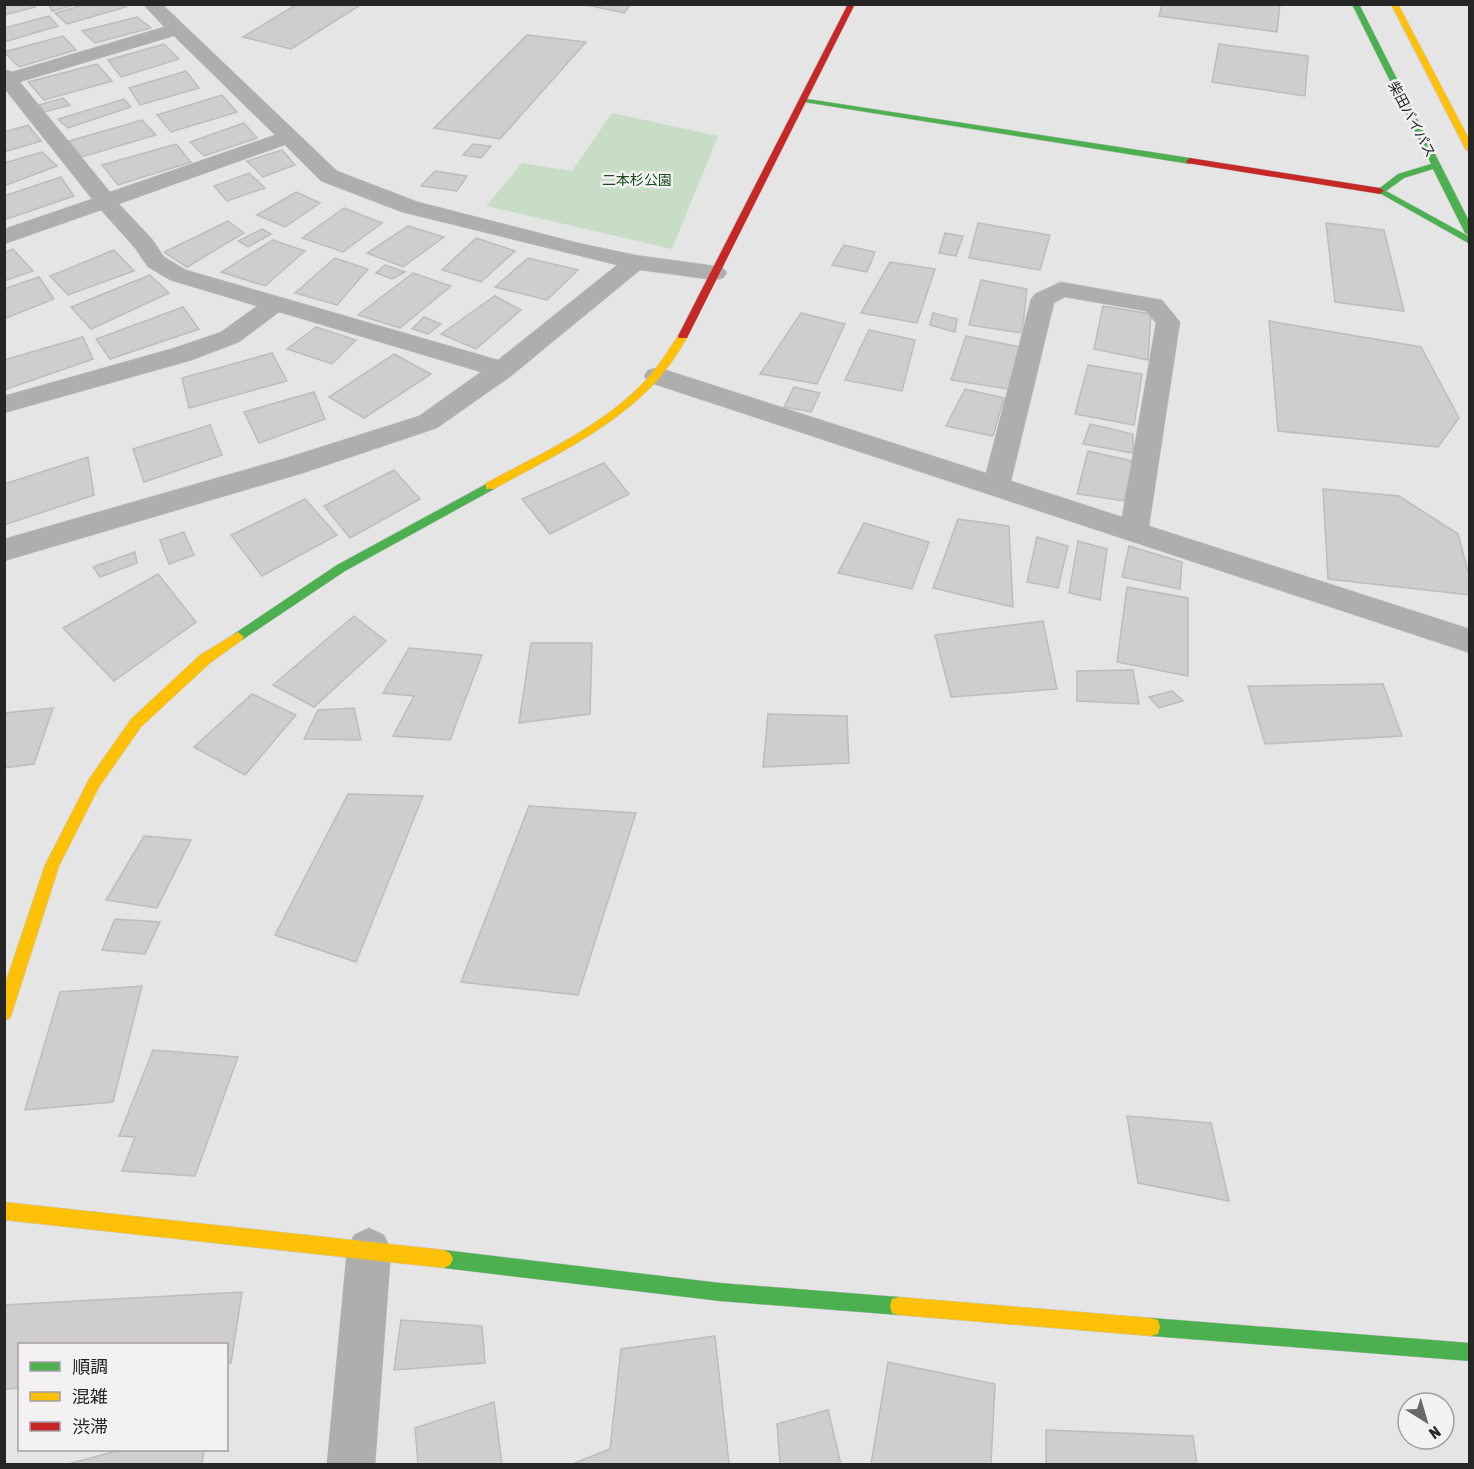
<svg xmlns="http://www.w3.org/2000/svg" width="1474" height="1469" viewBox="0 0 1474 1469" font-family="'Asap Condensed','Noto Sans JP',sans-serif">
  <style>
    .green { fill: #c7ddc6 }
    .building { fill: #cfcdce; stroke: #bdbcbd; stroke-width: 1.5 }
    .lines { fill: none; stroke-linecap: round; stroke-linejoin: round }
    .street-casing { stroke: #c3c2c3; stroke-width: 1 }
    .fast-casing { stroke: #c3c2c3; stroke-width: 1 }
    .slow-casing { stroke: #c3c2c3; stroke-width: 1 }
    .jam-casing { stroke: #c3c2c3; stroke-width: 1 }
    .street { fill: #aeaead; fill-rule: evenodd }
    .fast { fill: #4caf50; fill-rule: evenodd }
    .slow { fill: #ffc107; fill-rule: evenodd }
    .jam { fill: #c62828; fill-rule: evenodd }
    .labels { text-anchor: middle; stroke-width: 5; stroke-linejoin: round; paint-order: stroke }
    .far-street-label { font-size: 14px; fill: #262526; stroke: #f4f1f4 }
    .far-park-label { font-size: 14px; fill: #134d14; stroke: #f4f1f4 }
  </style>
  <rect width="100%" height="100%" fill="#e6e5e6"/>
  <path class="green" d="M612,113L718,136L672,249L486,206L522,163L572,171Z"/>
  <path class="building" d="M4,4H32L35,7L4,15Z
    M52,4H75V5L52,11L49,5Z
    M87,4H123L126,7L67,24L55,13Z
    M297,4H362L291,49L243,37Z
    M582,4H631L624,13Z
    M1162,4H1280L1277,32L1159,16Z
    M49,16L58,26L4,42V28Z
    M137,17L151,28L95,43L82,31Z
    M527,35L586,42L500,139L434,128Z
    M63,36L76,50L19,67L4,52Z
    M164,44L179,59L121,77L108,60Z
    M1219,44L1308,56L1305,96L1212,82Z
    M97,64L112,81L44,100L28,82Z
    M186,71L199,88L140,105L129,88Z
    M222,95L237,112L171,132L157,115Z
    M63,98L70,105L44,112L39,105Z
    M124,99L131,107L68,128L58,119Z
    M142,120L156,135L82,157L69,141Z
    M244,123L257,138L204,156L190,142Z
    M28,125L41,141L4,152V132Z
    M176,144L191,162L118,185L102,165Z
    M473,144L491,146L481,158L463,155Z
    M282,150L295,165L263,177L247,161Z
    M42,152L57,166L4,186V163Z
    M435,171L467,176L457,191L421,186Z
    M249,173L265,188L227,201L214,186Z
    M61,177L74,196L4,220V196Z
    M296,192L320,203L285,227L257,215Z
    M344,208L382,223L343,252L302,238Z
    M228,221L244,233L187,267L164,252Z
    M978,223L1050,235L1040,270L969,258Z
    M1326,223L1384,230L1404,311L1335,302Z
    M408,226L444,237L403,267L367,253Z
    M262,229L271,234L248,247L238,241Z
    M945,233L963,236L956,256L939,253Z
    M476,238L515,251L481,282L442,270Z
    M273,240L305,251L265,286L221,272Z
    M844,245L875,252L867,272L832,265Z
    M13,249L33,271L4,281V253Z
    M114,250L134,271L68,295L50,276Z
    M335,258L368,269L337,305L295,293Z
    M528,258L578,270L547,300L495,287Z
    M890,262L935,269L917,323L861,313Z
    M385,265L405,272L392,279L376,273Z
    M413,273L451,286L400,328L358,315Z
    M150,275L169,293L91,329L71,307Z
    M39,277L54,299L4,319V289Z
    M981,280L1027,289L1022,333L969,325Z
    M495,296L521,310L476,349L441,334Z
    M1103,306L1151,314L1148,360L1094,349Z
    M183,307L199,329L110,359L96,339Z
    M801,313L845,324L817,384L760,374Z
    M933,313L957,319L955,332L930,325Z
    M424,317L441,324L428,334L412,329Z
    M1269,321L1421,347L1459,418L1438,447L1278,431Z
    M316,327L356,340L332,364L287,349Z
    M869,330L915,340L902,391L845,380Z
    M966,336L1021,347L1008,389L951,380Z
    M83,337L93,359L4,390V360Z
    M272,353L287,381L189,408L182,378Z
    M394,354L431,374L364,418L329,397Z
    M1088,365L1142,374L1134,425L1075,414Z
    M794,387L820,393L811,412L784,407Z
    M965,389L1004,398L993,436L946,426Z
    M314,392L325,419L259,443L244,412Z
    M1090,424L1133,434V453L1083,444Z
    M210,425L222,455L144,482L133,449Z
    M1088,451L1133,461L1124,501L1077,494Z
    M88,457L94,495L4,525V484Z
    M604,463L629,494L550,534L522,499Z
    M394,470L420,499L350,538L324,506Z
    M1323,489L1399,496L1458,534L1470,579V595L1328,579Z
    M305,499L337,535L262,576L231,535Z
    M958,519L1009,526L1013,607L933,588Z
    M864,523L929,542L912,589L838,573Z
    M184,532L194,555L169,564L160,540Z
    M1037,537L1068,546L1058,588L1027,582Z
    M1078,541L1107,549L1100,600L1069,593Z
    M1129,546L1182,562L1180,589L1122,577Z
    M135,552L137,563L100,577L93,567Z
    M158,574L196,622L114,681L63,628Z
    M1127,587L1188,598V676L1117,662Z
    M354,616L386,641L314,707L273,685Z
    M1043,621L1057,689L951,697L935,635Z
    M531,643H592L590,714L519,723Z
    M409,648L482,655L450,740L393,736L414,696L383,693Z
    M1133,670L1139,704L1077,701V671Z
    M1383,684L1402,736L1265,744L1248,686Z
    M1172,691L1183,701L1159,708L1149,697Z
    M252,694L296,715L245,775L194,747Z
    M53,708L34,764L4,768V713Z
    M354,708L361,740L304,739L318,710Z
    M768,714L847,716L849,763L763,767Z
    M348,794L423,796L356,962L275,935Z
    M529,806L636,813L578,995L461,982Z
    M144,836L191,840L157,908L106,900Z
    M115,919L160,922L145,954L102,950Z
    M142,986L113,1102L25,1110L60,992Z
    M153,1050L238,1057L195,1176L122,1171L135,1137L119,1136Z
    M1127,1116L1211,1123L1229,1201L1138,1183Z
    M242,1292L231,1363L226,1364V1344H20V1388L4,1389V1305Z
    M401,1320L482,1326L485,1363L394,1370Z
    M715,1336L729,1464H572L610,1449L621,1349Z
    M888,1362L995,1384L991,1464H871Z
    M494,1402L502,1464H418L415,1428Z
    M828,1410L841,1464H780L777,1424Z
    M1046,1430L1193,1436L1197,1464H1046Z
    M120,1450H204L202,1464H68Z"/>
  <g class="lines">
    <defs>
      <path id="street" d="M143,4H162L337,171L418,202L578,243L635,255L715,266L723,268L727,273L723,278L715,280L640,270L511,376L437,428L303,473L4,561V539L283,459L419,416L481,372L279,312L239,342L192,360L4,413V396L174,348L221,332L257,306L170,280L148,267L135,248L101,210L4,244V229L92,199L4,88V69L12,72L164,27ZM174,36L275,135L110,192L20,82ZM285,145L321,181L402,212L617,265L498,360L186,270L164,257L152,239L119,204Z
        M1061,282L1162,300L1180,322L1149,526L1470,629V653L648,382L644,376L648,370L657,368L666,370L986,473L1031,299L1035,294ZM1065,297L1146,311L1156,323L1122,517L1011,481L1054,303Z
        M369,1228L384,1235L391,1250L375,1464H327L347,1250L354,1235Z"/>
      <path id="fast" d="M1352,4H1359L1470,223V236L1465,233L1433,169L1404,178L1386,191L1470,237V244L1376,191L1398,174L1431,164Z
        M801,98L1190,158L1194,161L1190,164L804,102H801Z
        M490,482L496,486L494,489L345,571L242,640H234L232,637L234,634L337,565Z
        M444,1250L720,1283L899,1297L906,1299L908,1306L906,1313L899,1315L720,1301L444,1268L438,1265L435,1259L438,1253Z
        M1151,1318L1470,1343V1361L1151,1336L1144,1334L1142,1327L1144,1320Z"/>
      <path id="slow" d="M1391,4H1398L1470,141V152L1466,150Z
        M683,333L688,336C677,355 665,373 650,388C606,432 548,459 494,489H486V483C540,454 601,427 644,382C658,367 668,351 679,334Z
        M238,632L244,637L242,640L210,663L141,727L99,787L59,866L12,1013L10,1018L4,1021V987L45,865L89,779L131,719L200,655Z
        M4,1202L444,1250L450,1253L453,1259L450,1265L444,1268L4,1220Z
        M899,1297L1151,1318L1158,1320L1160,1327L1158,1334L1151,1336L899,1315L892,1313L890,1306L892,1299Z"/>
      <path id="jam" d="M848,4H855L688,336L687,338H679L678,336Z
        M1190,158L1380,188L1384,191L1380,194L1187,163L1186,161Z"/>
    </defs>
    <use href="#street" class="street-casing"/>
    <use href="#fast" class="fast-casing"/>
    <use href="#slow" class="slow-casing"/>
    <use href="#jam" class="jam-casing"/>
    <use href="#street" class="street"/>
    <use href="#fast" class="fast"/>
    <use href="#slow" class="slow"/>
    <use href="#jam" class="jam"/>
  </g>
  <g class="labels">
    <g class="far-street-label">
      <text transform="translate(1412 119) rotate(62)" y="5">柴田バイパス</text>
    </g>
    <g class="far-park-label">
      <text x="637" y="185">二本杉公園</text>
    </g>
  </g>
  <rect width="1474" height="1469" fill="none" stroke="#262526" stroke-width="12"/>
  <rect x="18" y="1343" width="210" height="108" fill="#f4f1f4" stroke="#a29fa2" stroke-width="1.5"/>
  <rect x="30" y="1362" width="30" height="9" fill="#4caf50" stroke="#a29fa2" stroke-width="1.5"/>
  <text x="72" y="1373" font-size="18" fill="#262526">順調</text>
  <rect x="30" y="1392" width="30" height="9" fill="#ffc107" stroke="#a29fa2" stroke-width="1.5"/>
  <text x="72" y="1403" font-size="18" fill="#262526">混雑</text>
  <rect x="30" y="1422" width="30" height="9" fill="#c62828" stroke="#a29fa2" stroke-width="1.5"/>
  <text x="72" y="1433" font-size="18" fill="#262526">渋滞</text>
  <g transform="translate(1426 1421) rotate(143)"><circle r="28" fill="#f4f1f4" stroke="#a29fa2" stroke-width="1.5"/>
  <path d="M0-4.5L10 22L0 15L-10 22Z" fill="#696869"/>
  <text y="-9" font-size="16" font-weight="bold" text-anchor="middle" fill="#262526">N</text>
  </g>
</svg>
